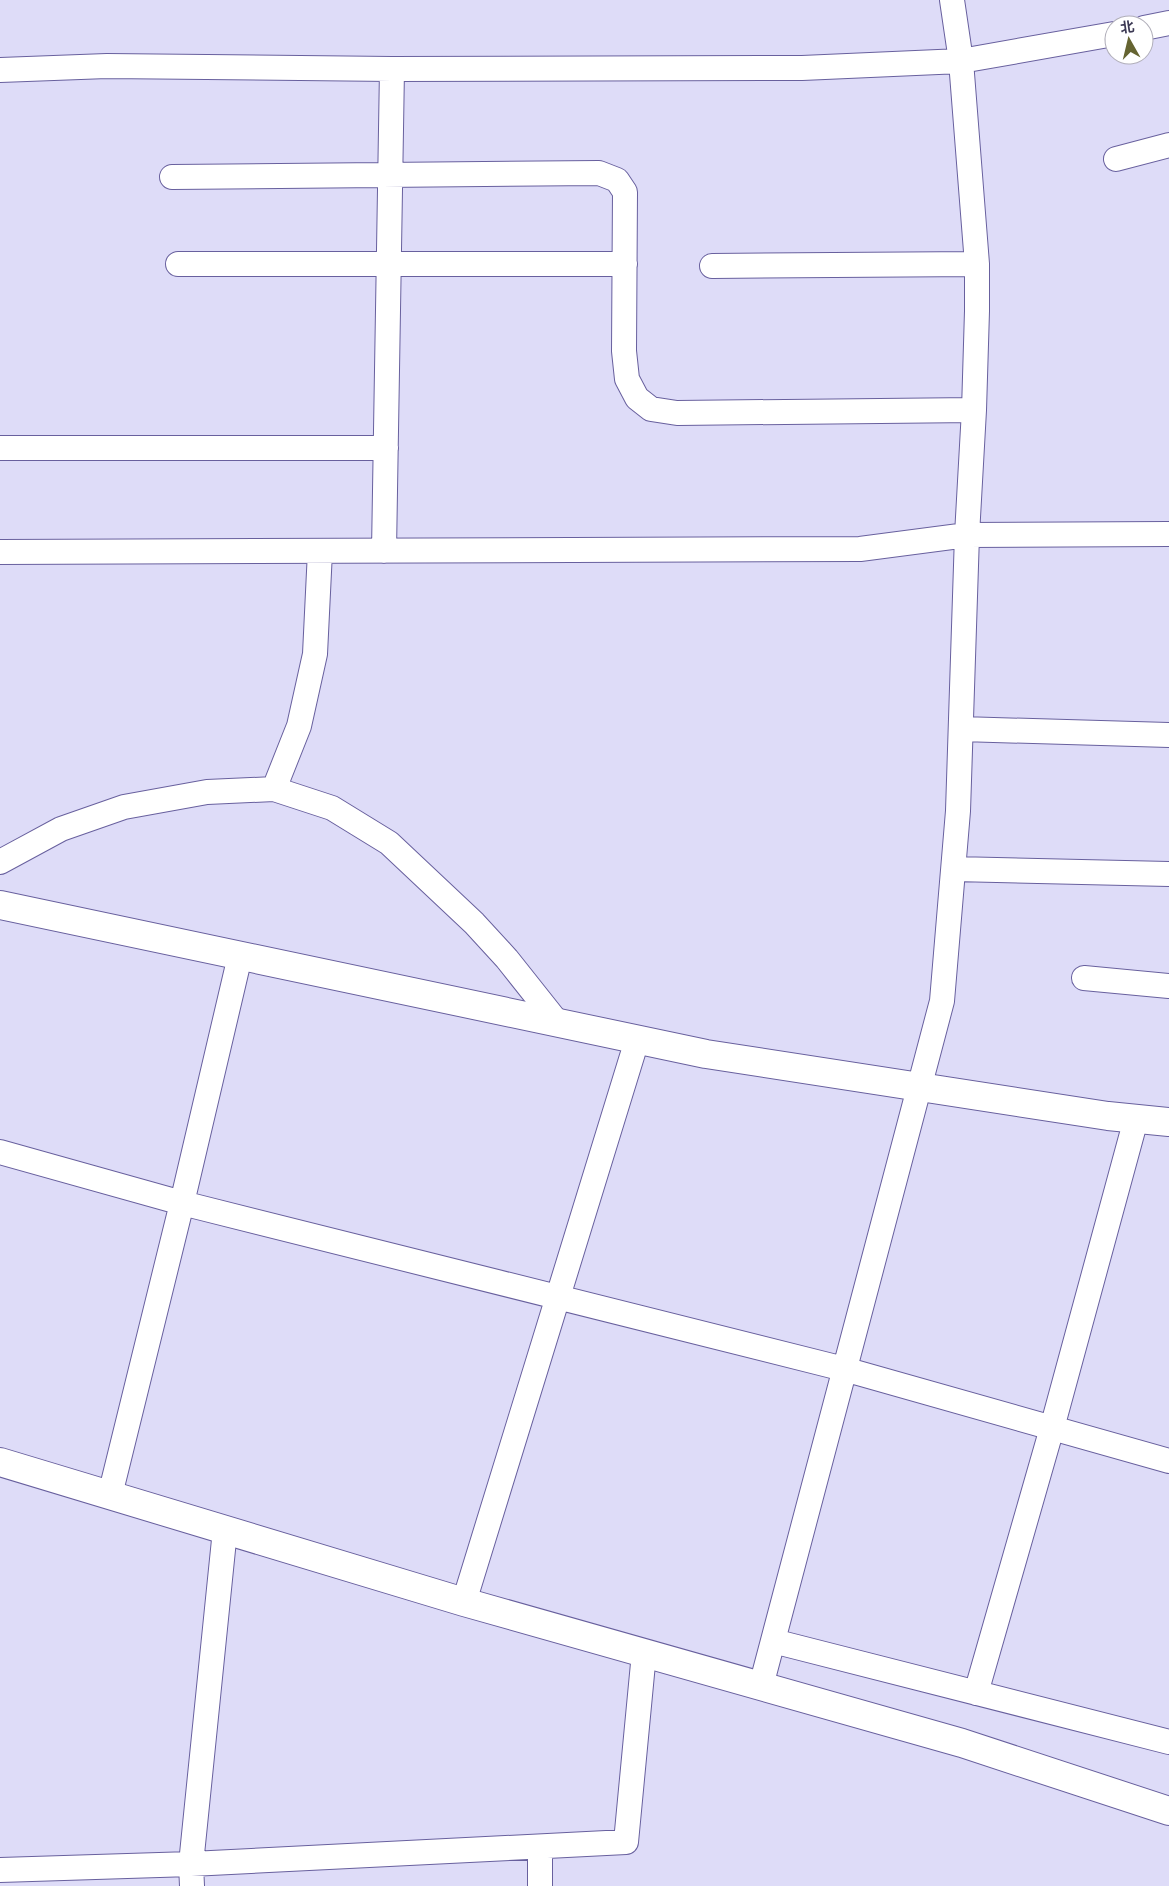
<svg xmlns="http://www.w3.org/2000/svg" width="1169" height="1886" viewBox="0 0 1169 1886" font-family="'Sofia Sans Condensed','Noto Sans SC',sans-serif">
  <style>
    .lines { fill: none; stroke-linecap: round; stroke-linejoin: round }
    .street-casing { stroke: #68609e; stroke-width: 26 }
    .secondary-casing { stroke: #68609e; stroke-width: 30 }
    .street { stroke: #fff; stroke-width: 24 }
    .secondary { stroke: #fff; stroke-width: 28 }
  </style>
  <rect width="100%" height="100%" fill="#dedcf8"/>
  <g class="lines">
    <defs>
      <path id="street" d="M1144,28L1169,23
        M0,70L107,66L392,69L802,68L961,61L1114,34
        M1116,159L1169,145
        M172,177L599,173L617,180L625,192L624,351L627,379L637,398L651,409L677,413L974,410
        M178,264H625
        M712,266L977,264
        M0,448H386
        M384,551L392,69
        M0,552L860,549L967,535L1169,534
        M961,729L1169,735
        M274,789L299,726L315,654L320,551
        M0,862L61,829L124,807L207,792L274,789L332,808L389,843L474,923L507,959L557,1022
        M954,869L1169,874
        M1084,978L1169,986
        M0,1152L182,1203L844,1369L1169,1461
        M110,1495L182,1203L240,956
        M464,1602L637,1040
        M773,1641L1169,1742
        M761,1686L942,1001L958,811L967,535L974,410L977,311V264L961,61L952,0
        M976,1693L1052,1428L1136,1119
        M0,1870L191,1864L626,1842L644,1653
        M192,1886L191,1864L225,1530
        M540,1886V1847"/>
      <path id="secondary" d="M0,905L706,1054L1108,1116L1169,1122
        M0,1462L464,1602L962,1743L1169,1811"/>
    </defs>
    <use href="#street" class="street-casing"/>
    <use href="#secondary" class="secondary-casing"/>
    <use href="#street" class="street"/>
    <use href="#secondary" class="secondary"/>
  </g>
  <g transform="translate(1129 40) rotate(352)"><circle r="24" fill="#ffffff" stroke="#b1afba"/>
  <path d="M0-4L9 19L0 12L-9 19Z" fill="#656431"/>
  <text y="-8" font-size="14" font-weight="bold" text-anchor="middle" fill="#3b3853">北</text>
  </g>
</svg>
